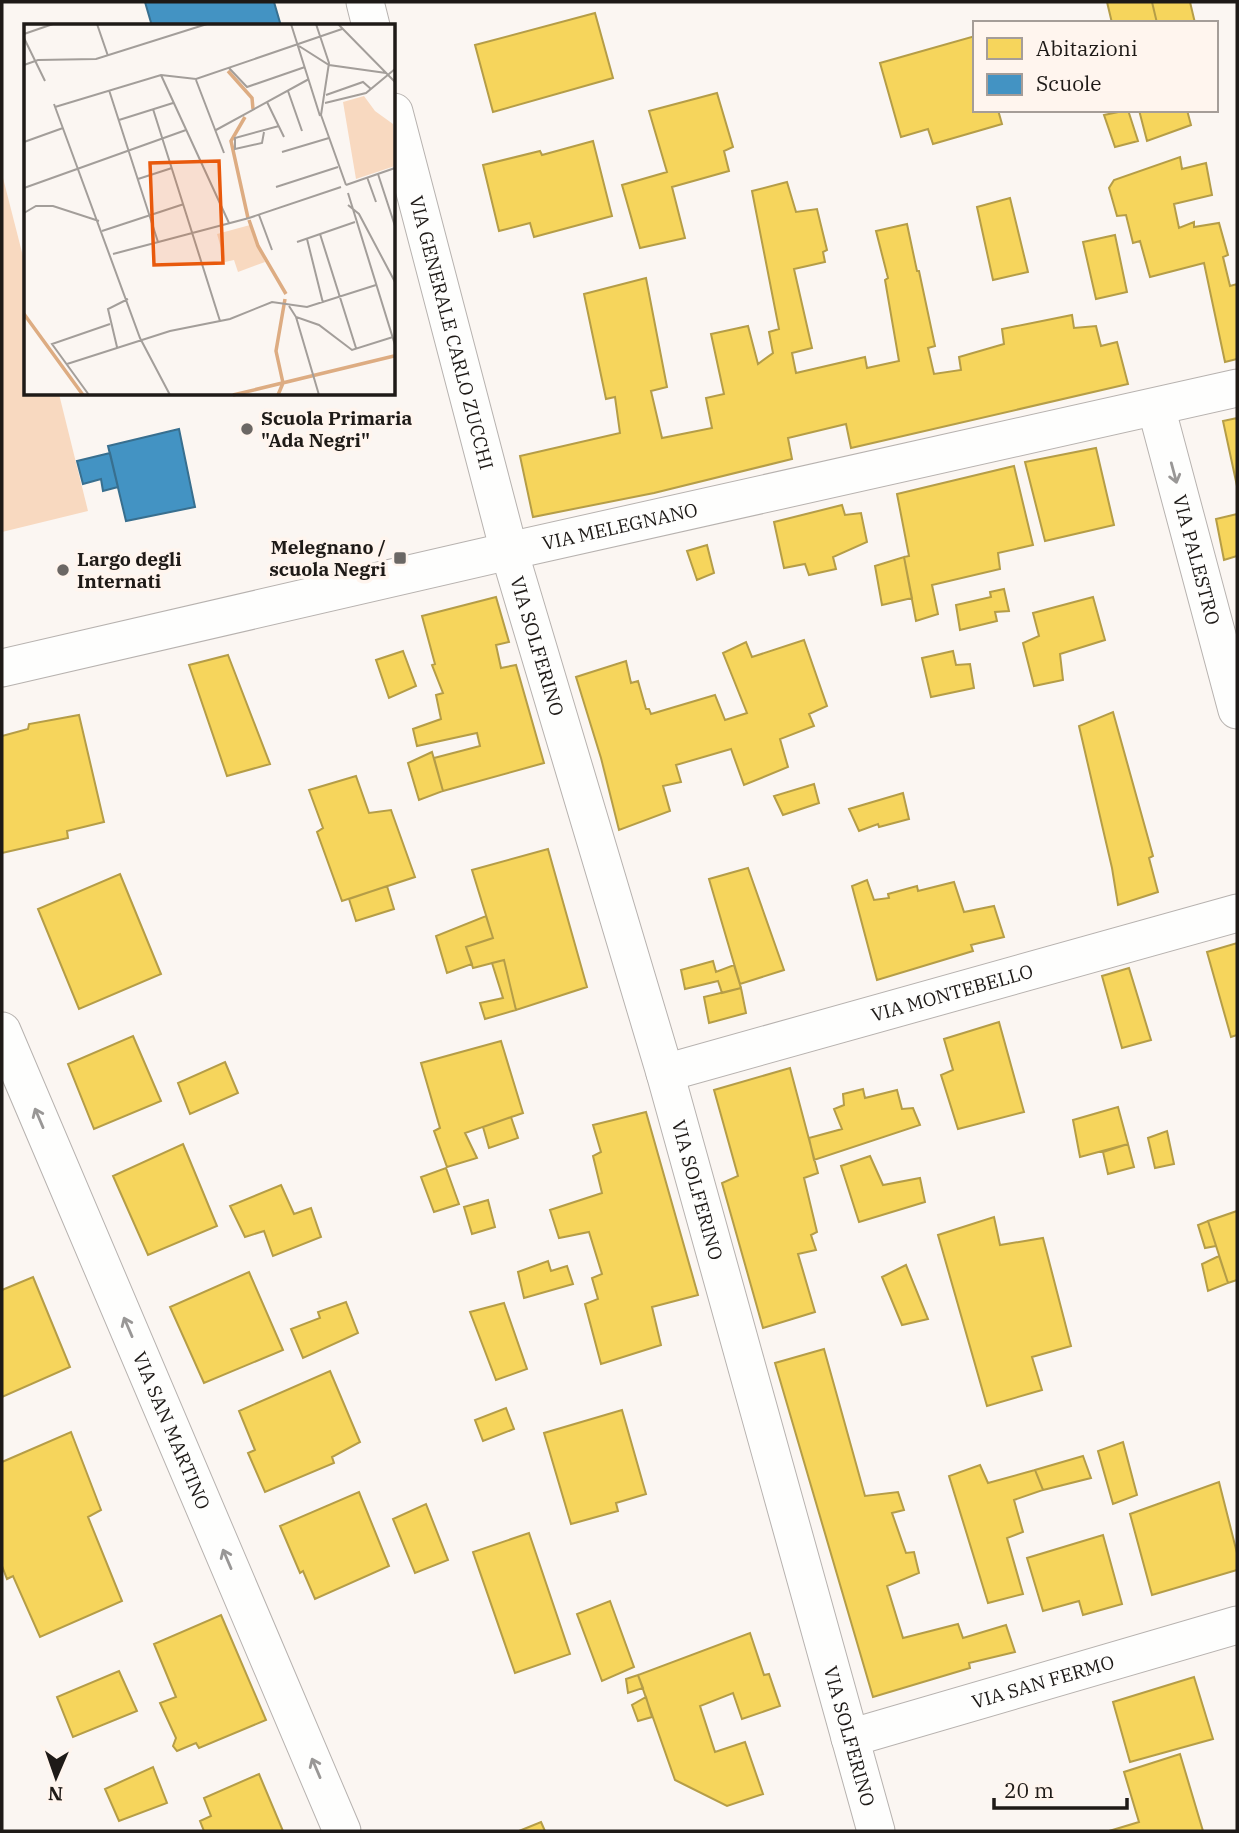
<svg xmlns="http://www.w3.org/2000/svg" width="1239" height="1833" viewBox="0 0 1239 1833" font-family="'IBM Plex Serif',serif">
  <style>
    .green { fill: #f8d9c0 }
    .homes { fill: #f6d55c; stroke: #b59d47; stroke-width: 2 }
    .schools { fill: #4393c3; stroke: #386f8f; stroke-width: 2 }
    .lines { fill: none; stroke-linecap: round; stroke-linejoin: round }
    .minor-casing { stroke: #b7b2af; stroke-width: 39 }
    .minor { stroke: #fefefd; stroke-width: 37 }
    .oneway { stroke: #999796 }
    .poi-dot { fill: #6b6764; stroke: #fff5ee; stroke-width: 2.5 }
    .labels { text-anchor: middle; stroke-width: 7; stroke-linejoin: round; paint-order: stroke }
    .street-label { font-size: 19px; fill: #1e1a17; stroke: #fff5ee }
    .poi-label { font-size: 19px; font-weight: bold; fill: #1e1a17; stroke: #fff5ee; text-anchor: start }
    .inset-river { fill: none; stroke: #ddac82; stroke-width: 3.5 }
    .inset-road { fill: none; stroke: #a39e9a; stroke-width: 2 }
    .view { fill: #e8590c; fill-opacity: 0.15; stroke: #e8590c; stroke-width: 3.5 }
    .inset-edge { fill: none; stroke: #1e1a17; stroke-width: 3.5 }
  </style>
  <rect width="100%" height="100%" fill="#fbf6f2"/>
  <path class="green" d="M2,174L26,268V394H59L88,511L2,532Z"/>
  <path class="homes" d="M1107,2H1152L1157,23H1112Z
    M1152,2H1190L1195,23H1157Z
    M595,13L613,78L493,112L475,45Z
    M975,36V110H998L1002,124L933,144L928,129L901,137L880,63Z
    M717,93L733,147L724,151L729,171L672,187L685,238L640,248L622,185L667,172L649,111Z
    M1128,110L1138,141L1115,147L1104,115Z
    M1139,110H1187L1191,125L1147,141Z
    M593,141L612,216L534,237L530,223L499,231L483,165L540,151L542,155Z
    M1180,157L1182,169L1206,163L1212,195L1174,204L1179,228L1194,222V227L1219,223L1228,255L1223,257L1230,286L1237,284V359L1225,362L1204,263L1150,277L1140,241L1133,243L1126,215L1117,216L1109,188L1114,180Z
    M787,182L796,212L817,209L827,250L823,252L825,262L794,269L812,348L792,353L796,373L865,357L867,368L899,361L885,280L888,278L876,231L907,224L917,271H919L935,346L928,348L934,374L961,370L959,357L1004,344L1002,329L1072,315L1074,328L1096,326L1101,346L1117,342L1128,384L851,448L846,424L788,438L792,459L654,493L533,517L520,456L620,433L615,397L606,399L584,294L646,278L667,387L651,391L662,438L712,428L706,398L724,394L711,334L748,326L758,364L773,353L769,332L779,329L752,191Z
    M1010,198L1028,272L993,280L977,207Z
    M1115,235L1127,292L1096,299L1083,242Z
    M1237,418V486L1223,421Z
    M1096,448L1114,525L1045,541L1025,462Z
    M1014,466L1033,545L998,553L1000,569L932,585L938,614L916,621L904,557L909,556L897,494Z
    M842,505L845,515L861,513L867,542L833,557L836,569L809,575L805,564L784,568L774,522Z
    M1237,514V556L1224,560L1216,519Z
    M707,545L714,573L697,580L687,551Z
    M904,557L912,598L882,605L875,566Z
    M1004,589L1009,611L995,612L997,621L960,630L956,605L991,597L990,592Z
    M496,597L509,642L496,645L501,668L516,665L544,763L443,791L434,758L480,746L477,733L417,746L413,729L441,719L436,695L443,693L432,665L435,664L422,616Z
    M1093,597L1105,640L1060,654L1063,680L1034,686L1023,643L1039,636L1033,613Z
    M804,640L827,706L809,714L814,726L780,739L788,767L744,785L731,749L676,765L681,782L663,786L670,811L619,830L601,758L576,677L626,661L631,683L638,681L646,709H649L651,714L715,695L725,720L747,713L723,653L746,642L752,657Z
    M403,651L416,686L389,698L376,660Z
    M953,651L956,665L970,664L974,688L931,697L922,658Z
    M228,655L270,764L227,776L189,665Z
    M1113,712L1153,856L1149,858L1158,892L1118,905L1112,868L1079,726Z
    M79,715L104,822L67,831L68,838L2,853V736L28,729L29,724Z
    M432,752L443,791L419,800L408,763Z
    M356,776L369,813L391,810L415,877L342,901L317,832L323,828L309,790Z
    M814,784L819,803L783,815L774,796Z
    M903,793L909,819L879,827L878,824L859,831L849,809Z
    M548,849L587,987L516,1010L504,960L473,968L466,947L493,938L472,870Z
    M748,868L784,970L740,984L709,879Z
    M120,874L161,974L79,1009L38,909Z
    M867,880L874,900L889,898L888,894L917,886L918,891L954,882L964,912L994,906L1004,937L971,945L973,951L877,980L852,886Z
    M387,886L394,909L356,921L349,899Z
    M486,916L493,938L466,947L472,964L447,973L436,936Z
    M1237,943V1035L1231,1037L1207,952Z
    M504,960L516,1010L485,1019L480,1003L503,998L492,963Z
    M713,961L716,972L734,965L741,988L722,993L718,981L685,989L681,970Z
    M1129,968L1151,1040L1122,1048L1102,976Z
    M741,988L746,1013L709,1023L704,997Z
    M999,1022L1024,1112L958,1129L941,1075L953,1070L944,1039Z
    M133,1036L161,1101L94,1129L68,1064Z
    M501,1041L523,1113L465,1133L477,1158L447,1167L434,1131L440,1128L421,1063Z
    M225,1062L238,1093L190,1114L178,1083Z
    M790,1068L818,1173L804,1178L817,1232L811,1235L816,1250L798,1254L815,1312L763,1328L722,1183L738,1176L714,1090Z
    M863,1089L865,1098L897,1090L902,1109L913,1108L920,1125L814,1160L809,1138L842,1129L834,1109L844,1105L843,1094Z
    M1118,1107L1128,1144L1080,1157L1073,1120Z
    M646,1112L698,1295L652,1307L661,1345L601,1364L585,1304L598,1299L592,1278L602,1274L589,1232L559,1238L550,1210L602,1193L593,1156L601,1152L593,1125Z
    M511,1117L518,1138L489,1148L483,1127Z
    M1167,1131L1174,1164L1155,1168L1148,1138Z
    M183,1144L217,1226L148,1255L113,1176Z
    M1128,1144L1134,1167L1108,1174L1103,1152Z
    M870,1156L883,1185L920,1178L925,1202L859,1222L841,1166Z
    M446,1168L459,1204L434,1212L421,1177Z
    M281,1185L294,1214L311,1208L321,1237L273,1256L264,1231L245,1237L230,1206Z
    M488,1200L495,1227L472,1234L464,1207Z
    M1237,1211V1280L1228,1283L1208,1221Z
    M994,1217L1000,1245L1043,1238L1071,1346L1032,1357L1042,1390L987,1406L938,1235Z
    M1208,1221L1216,1246L1205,1248L1198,1225Z
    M1219,1256L1228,1283L1208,1291L1202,1264Z
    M548,1261L551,1271L567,1266L573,1284L524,1298L518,1272Z
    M906,1265L928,1319L902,1325L882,1277Z
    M249,1272L283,1350L204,1383L170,1307Z
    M33,1277L70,1367L2,1397V1290Z
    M346,1302L358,1333L303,1358L291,1329L320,1318L318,1312Z
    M504,1303L527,1369L496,1380L470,1312Z
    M824,1349L865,1496L898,1492L904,1510L892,1513L906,1553L914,1552L919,1573L887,1586L903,1638L958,1624L963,1638L1006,1625L1015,1652L969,1663L970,1668L873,1697L775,1363Z
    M330,1371L360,1442L332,1457L334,1463L265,1492L248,1453L255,1450L239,1411Z
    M506,1408L514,1429L483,1441L475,1420Z
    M622,1410L646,1494L616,1503L618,1511L571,1524L544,1433Z
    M71,1432L101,1510L88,1517L122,1601L40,1637L13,1576L7,1579L2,1566V1462Z
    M1123,1442L1137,1495L1113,1504L1098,1451Z
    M1083,1456L1091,1478L1043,1490L1035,1470Z
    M980,1465L988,1483L1035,1470L1043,1490L1014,1500L1023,1532L1007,1538L1023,1594L988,1603L949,1476Z
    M1219,1482L1237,1553V1570L1152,1595L1130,1514Z
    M359,1492L389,1566L315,1599L303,1571L300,1573L280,1526Z
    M426,1504L448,1560L415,1573L393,1519Z
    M529,1533L570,1654L515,1673L473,1552Z
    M1103,1535L1122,1604L1083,1615L1079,1601L1043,1611L1027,1558Z
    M610,1601L634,1667L602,1681L577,1614Z
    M221,1615L266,1720L199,1748L196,1743L177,1751L173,1746L176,1738L160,1703L176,1697L154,1644Z
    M750,1633L764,1675L769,1674L780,1706L742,1719L733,1693L700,1706L715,1752L745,1742L763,1794L727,1806L675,1780L638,1675Z
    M119,1671L137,1711L73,1737L57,1697Z
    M638,1675L643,1688L628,1693L626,1679Z
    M1194,1677L1213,1739L1130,1762L1113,1702Z
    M646,1697L652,1717L638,1721L632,1705Z
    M1180,1754L1203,1831H1109L1139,1822L1124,1772Z
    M153,1767L167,1803L119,1821L105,1789Z
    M259,1774L283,1831H204L200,1821L211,1816L204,1798Z
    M541,1822L545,1831H519Z"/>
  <path class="schools" d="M145,2H274L281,26H152Z
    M179,429L195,507L126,521L108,446Z
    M110,453L118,487L103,491L101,479L83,484L77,461Z"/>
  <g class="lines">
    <defs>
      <g id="minor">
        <path d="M365,2L371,26"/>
        <path id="s1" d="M394,112L509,551L665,1073L876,1831"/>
        <path id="s2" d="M1156,407L1237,710"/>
        <path id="s3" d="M2,668L509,551L1237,388"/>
        <path id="s4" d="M2,1031L342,1831"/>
        <path id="s5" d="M665,1073L1237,913"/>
        <path id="s6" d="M850,1738L1237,1625"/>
      </g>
    </defs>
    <use href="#minor" class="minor-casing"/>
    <use href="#minor" class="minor"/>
  </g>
  <defs><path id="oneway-shaft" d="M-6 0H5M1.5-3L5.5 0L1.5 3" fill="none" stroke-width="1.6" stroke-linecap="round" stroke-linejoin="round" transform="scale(1.75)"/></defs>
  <g class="oneway">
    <use href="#oneway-shaft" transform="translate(1174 473) rotate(75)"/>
    <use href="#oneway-shaft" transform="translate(39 1118) rotate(-113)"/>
    <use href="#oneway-shaft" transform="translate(128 1327) rotate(-113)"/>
    <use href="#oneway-shaft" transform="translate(227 1559) rotate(-113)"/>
    <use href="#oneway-shaft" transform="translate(316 1768) rotate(-113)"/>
  </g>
  <g class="poi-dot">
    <circle cx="247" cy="429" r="7"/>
    <rect x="393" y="551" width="14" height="14" rx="3.5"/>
    <circle cx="63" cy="570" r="7"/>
  </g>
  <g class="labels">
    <g class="street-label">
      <text dy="7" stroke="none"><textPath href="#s1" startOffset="228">VIA GENERALE CARLO ZUCCHI</textPath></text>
      <text dy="7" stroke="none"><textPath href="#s3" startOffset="634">VIA MELEGNANO</textPath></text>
      <text dy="7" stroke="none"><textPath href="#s2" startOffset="158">VIA PALESTRO</textPath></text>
      <text dy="7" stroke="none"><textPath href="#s1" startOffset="553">VIA SOLFERINO</textPath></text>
      <text dy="7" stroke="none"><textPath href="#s5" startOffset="298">VIA MONTEBELLO</textPath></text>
      <text dy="7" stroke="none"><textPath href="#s1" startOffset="1120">VIA SOLFERINO</textPath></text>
      <text dy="7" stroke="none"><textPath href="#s4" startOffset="434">VIA SAN MARTINO</textPath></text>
      <text dy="7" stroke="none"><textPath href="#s6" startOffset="201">VIA SAN FERMO</textPath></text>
      <text dy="7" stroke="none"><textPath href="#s1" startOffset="1687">VIA SOLFERINO</textPath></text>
    </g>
    <g class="poi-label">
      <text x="261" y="425">Scuola Primaria<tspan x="261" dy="22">"Ada Negri"</tspan></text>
      <text x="386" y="554" text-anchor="end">Melegnano /<tspan x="386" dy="22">scuola Negri</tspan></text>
      <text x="77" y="566">Largo degli<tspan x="77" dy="22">Internati</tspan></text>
    </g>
  </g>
  <g transform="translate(24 24)">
    <rect width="371" height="371" fill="#fbf6f2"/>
    <path d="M340,72L351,87L369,100L371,142L332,155L319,78ZM226,201L241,238L214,248L210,236L201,238L193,210Z" fill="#f8d9c0"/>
    <path class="inset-river" d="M204,47L228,74L229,85M221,93L207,117L224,194M225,196L234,222L262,270M0,290L59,371M209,371L370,332M254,371L259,359L252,327L261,275"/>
    <path class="inset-road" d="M73,0L84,32M267,0L296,92M292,0L305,39L297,91L322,161M314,0L371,58M0,10L29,0M0,14L21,57M275,22L305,41L362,49M0,41L14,36L72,35L183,0M205,44L223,63L281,43M137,51L205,199M172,56L200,129M85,66L134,218M264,67L278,107M302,71L339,58L347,65M243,78L260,113M301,79L342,69L371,45M30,80L116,314L146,371M31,83L137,51L172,55L318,5M129,85L196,297M95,96L149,79M192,106L285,55M240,108L238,119L211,125V114L255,102M0,118L39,104M258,128L305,114M354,150L371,202M343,153L352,178M114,155L148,144M322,161L371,144M252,163L314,143M0,164L162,106M324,169L371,321M324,181L335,190L371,258M0,189L12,182H29L75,197M235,191L248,226M78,207L160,180M296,210L332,324M283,215L299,279M273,218L331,198M89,230L225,194L317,163M265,282L272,293L295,301L328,326L369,313M272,293L295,371M93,323L84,285L104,275M43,340L146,307L206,295L248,278L283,283L352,261M65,371L28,320L86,300"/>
    <path class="view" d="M195,137L199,239L130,241L126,139Z"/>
    <rect width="371" height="371" class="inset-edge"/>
  </g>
  <rect width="1239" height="1833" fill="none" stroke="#1e1a17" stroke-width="7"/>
  <rect x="973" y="21" width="245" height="91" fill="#fff5ee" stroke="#a59d98" stroke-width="2"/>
  <rect x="987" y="38" width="35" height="21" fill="#f6d55c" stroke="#a59d98" stroke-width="2"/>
  <text x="1036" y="56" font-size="21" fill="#1e1a17">Abitazioni</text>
  <rect x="987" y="74" width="35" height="21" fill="#4393c3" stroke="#a59d98" stroke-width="2"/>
  <text x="1036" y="91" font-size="21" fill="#1e1a17">Scuole</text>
  <g transform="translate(56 1777) rotate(182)" stroke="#fff5ee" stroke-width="5" paint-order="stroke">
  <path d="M0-5L12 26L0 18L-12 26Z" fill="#1e1a17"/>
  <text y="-10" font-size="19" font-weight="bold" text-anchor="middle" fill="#1e1a17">N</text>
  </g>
  <path d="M994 1798v10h133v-10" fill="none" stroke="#1e1a17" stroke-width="3.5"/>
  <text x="1004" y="1798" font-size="21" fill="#1e1a17" stroke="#fff5ee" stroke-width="5" paint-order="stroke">20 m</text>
</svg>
